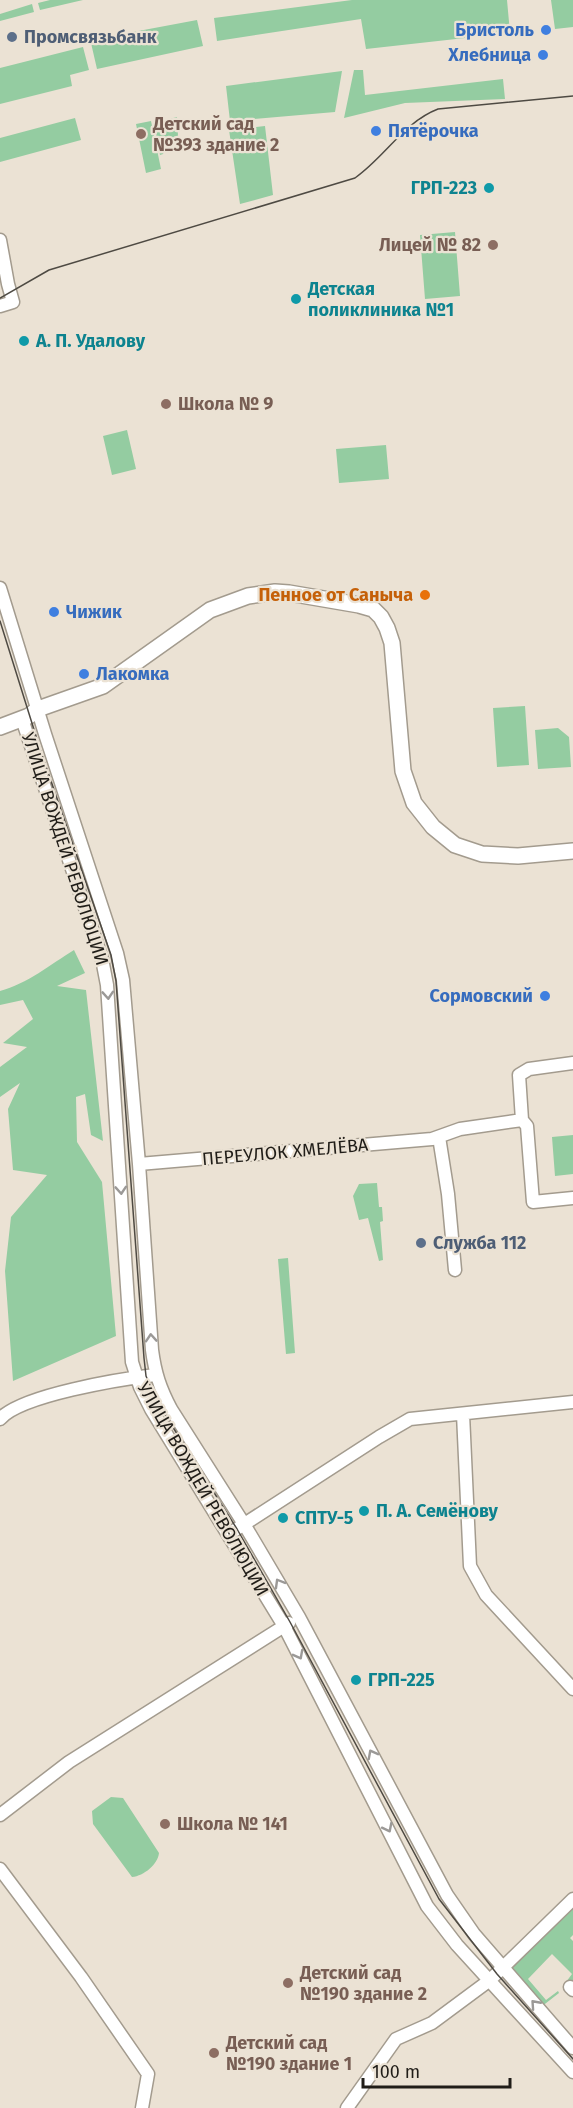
<svg xmlns="http://www.w3.org/2000/svg" width="573" height="2108" viewBox="0 0 573 2108" font-family="'Fira Sans',sans-serif">
  <style>
    .green { fill: #94cca1 }
    .lines { fill: none; stroke-linecap: round; stroke-linejoin: round }
    .minor-casing { stroke: #a39b8e; stroke-width: 15 }
    .tertiary-casing { stroke: #a39b8e; stroke-width: 18 }
    .minor { stroke: #fff; stroke-width: 12 }
    .tertiary { stroke: #fff; stroke-width: 15 }
    .tram { stroke: #4e4a43; stroke-width: 1.5 }
    .oneway { stroke: #9b9997 }
    .shop-dot { fill: #3f7fe0; stroke: #ebe2d4; stroke-width: 2 }
    .service-dot { fill: #5c6f8a; stroke: #ebe2d4; stroke-width: 2 }
    .education-dot { fill: #8d6e63; stroke: #ebe2d4; stroke-width: 2 }
    .culture-dot { fill: #0f9aa8; stroke: #ebe2d4; stroke-width: 2 }
    .food-dot { fill: #e8710a; stroke: #ebe2d4; stroke-width: 2 }
    .labels { text-anchor: middle; stroke-width: 4.5; stroke-linejoin: round; paint-order: stroke }
    .shop-label { font-size: 18px; font-weight: bold; fill: #366cbe; stroke: #ebe2d4; text-anchor: end }
    .service-label { font-size: 18px; font-weight: bold; fill: #4e5e75; stroke: #ebe2d4; text-anchor: start }
    .education-label { font-size: 18px; font-weight: bold; fill: #785e54; stroke: #ebe2d4; text-anchor: start }
    .culture-label { font-size: 18px; font-weight: bold; fill: #0d838f; stroke: #ebe2d4; text-anchor: start }
    .food-label { font-size: 18px; font-weight: bold; fill: #c56008; stroke: #ebe2d4; text-anchor: end }
    .street-label { font-size: 18px; fill: #201d18; stroke: #ebe2d4 }
  </style>
  <rect width="100%" height="100%" fill="#ebe2d4"/>
  <path class="green" d="M50,0H83L40,10L38,3Z
    M352,0H507L510,33L366,49L361,19L217,41L214,18Z
    M551,0H573V27L555,29Z
    M32,4L34,12L0,21V14Z
    M197,20L203,46L97,69L91,43L133,34V32Z
    M83,47L89,70L70,75L72,86L0,104V68Z
    M354,70H363L365,95L503,79L505,99L405,103L344,118Z
    M342,71L335,112L230,121L226,86Z
    M177,117L178,136L166,147L163,154L160,155L154,123Z
    M75,118L81,140L0,162V138Z
    M151,121L161,169L146,173L136,124Z
    M265,126L273,195L240,204L229,130Z
    M455,232L460,296L425,299L420,235Z
    M127,430L136,469L112,475L103,436Z
    M386,445L389,479L339,483L336,449Z
    M525,706L529,765L497,767L493,708Z
    M558,728L569,737L571,767L538,769L535,730Z
    M74,950L85,973L57,986L86,990L103,1141L91,1135L85,1094L76,1097L77,1142L102,1182L116,1336L13,1381L5,1271L11,1217L47,1175L13,1170L8,1109L20,1083L0,1097V1067L27,1047L3,1043L33,1019L23,1000L0,1005V991C27,984 51,964 74,950Z
    M573,1135V1174L555,1176L552,1137Z
    M377,1183L379,1207H382L383,1221L380,1222L383,1260L379,1261L368,1218L359,1220L353,1196L359,1184Z
    M288,1258L295,1353L286,1354L278,1259Z
    M111,1797L123,1798L159,1853C158,1864 144,1876 132,1877L93,1824L92,1811Z
    M573,1906V1935L570,1938L573,1941V1980L563,1988V1986L572,1974L552,1954L528,1979L546,2000L558,1991L559,1993L541,2007L508,1969Z"/>
  <g class="lines">
    <defs>
      <path id="minor" d="M0,240L8,284L13,302L0,306
        M0,588L45,734L117,953L123,980L139,1164L152,1350C155,1373 160,1388 171,1409L244,1524L299,1617L447,1895L474,1934L573,2048
        M22,719L102,959L107,985L132,1362L140,1387L151,1409L284,1626L427,1906L457,1945L573,2072
        M522,1120L519,1075L529,1069L573,1063
        M439,1137L448,1194L455,1270
        M139,1164L432,1139L460,1129L522,1120L527,1126L533,1202L573,1198
        M463,1414L470,1566L486,1595L573,1689
        M0,1419C21,1395 121,1379 155,1375
        M229,1534L379,1437L410,1419L573,1402
        M0,1815L69,1762L289,1623
        M0,1869L81,1977L148,2074L142,2108
        M570,1987L573,1990
        M347,2108L396,2039L432,2023L490,1980L573,1899"/>
      <path id="tertiary" d="M0,727L29,716L38,709L103,686L210,610L248,596L275,592L289,593L359,605L373,609L381,617L387,628L392,643L403,771L414,803L433,827L455,845L482,854L518,856L573,851"/>
    </defs>
    <use href="#minor" class="minor-casing"/>
    <use href="#tertiary" class="tertiary-casing"/>
    <use href="#minor" class="minor"/>
    <use href="#tertiary" class="tertiary"/>
    <path class="tram" d="M0,298L49,270L355,178C385,157 404,122 438,109L573,96
      M0,621L41,752L111,955L116,981L144,1358L146,1376L157,1402L237,1529L290,1622L439,1899L497,1974L573,2059
      M212,1505L243,1557"/>
  </g>
  <defs><path id="oneway-chevron" d="M-2-3.5L2.5 0L-2 3.5" fill="none" stroke-width="1.6" stroke-linecap="round" stroke-linejoin="round" transform="scale(1.5)"/></defs>
  <g class="oneway">
    <use href="#oneway-chevron" transform="translate(108 995) rotate(86)"/>
    <use href="#oneway-chevron" transform="translate(121 1190) rotate(86)"/>
    <use href="#oneway-chevron" transform="translate(151 1338) rotate(-94)"/>
    <use href="#oneway-chevron" transform="translate(279 1583) rotate(-120)"/>
    <use href="#oneway-chevron" transform="translate(299 1655) rotate(62)"/>
    <use href="#oneway-chevron" transform="translate(372 1754) rotate(-118)"/>
    <use href="#oneway-chevron" transform="translate(388 1828) rotate(63)"/>
    <use href="#oneway-chevron" transform="translate(535 2004) rotate(-132)"/>
  </g>
  <g class="shop-dot">
    <circle cx="546" cy="30" r="6"/>
    <circle cx="543" cy="55" r="6"/>
    <circle cx="376" cy="131" r="6"/>
    <circle cx="54" cy="612" r="6"/>
    <circle cx="84" cy="674" r="6"/>
    <circle cx="545" cy="996" r="6"/>
  </g>
  <g class="service-dot">
    <circle cx="12" cy="37" r="6"/>
    <circle cx="421" cy="1243" r="6"/>
  </g>
  <g class="education-dot">
    <circle cx="141" cy="134" r="6"/>
    <circle cx="493" cy="245" r="6"/>
    <circle cx="166" cy="404" r="6"/>
    <circle cx="165" cy="1824" r="6"/>
    <circle cx="288" cy="1983" r="6"/>
    <circle cx="214" cy="2053" r="6"/>
  </g>
  <g class="culture-dot">
    <circle cx="489" cy="188" r="6"/>
    <circle cx="296" cy="299" r="6"/>
    <circle cx="24" cy="341" r="6"/>
    <circle cx="364" cy="1511" r="6"/>
    <circle cx="283" cy="1518" r="6"/>
    <circle cx="356" cy="1680" r="6"/>
  </g>
  <circle class="food-dot" cx="425" cy="595" r="6"/>
  <g class="labels">
    <g class="shop-label">
      <text x="534" y="36">Бристоль</text>
      <text x="531" y="61">Хлебница</text>
      <text x="388" y="137" text-anchor="start">Пятёрочка</text>
      <text x="66" y="618" text-anchor="start">Чижик</text>
      <text x="96" y="680" text-anchor="start">Лакомка</text>
      <text x="533" y="1002">Сормовский</text>
    </g>
    <g class="service-label">
      <text x="24" y="43">Промсвязьбанк</text>
      <text x="433" y="1249">Служба 112</text>
    </g>
    <g class="education-label">
      <text x="153" y="130">Детский сад<tspan x="153" dy="21">№393 здание 2</tspan></text>
      <text x="481" y="251" text-anchor="end">Лицей № 82</text>
      <text x="178" y="410">Школа № 9</text>
      <text x="177" y="1830">Школа № 141</text>
      <text x="300" y="1979">Детский сад<tspan x="300" dy="21">№190 здание 2</tspan></text>
      <text x="226" y="2049">Детский сад<tspan x="226" dy="21">№190 здание 1</tspan></text>
    </g>
    <g class="culture-label">
      <text x="477" y="194" text-anchor="end">ГРП-223</text>
      <text x="308" y="295">Детская<tspan x="308" dy="21">поликлиника №1</tspan></text>
      <text x="36" y="347">А. П. Удалову</text>
      <text x="376" y="1517">П. А. Семёнову</text>
      <text x="295" y="1524">СПТУ-5</text>
      <text x="368" y="1686">ГРП-225</text>
    </g>
    <g class="food-label">
      <text x="413" y="601">Пенное от Саныча</text>
    </g>
    <g class="street-label">
      <text transform="translate(65 849) rotate(72)" y="6">УЛИЦА ВОЖДЕЙ РЕВОЛЮЦИИ</text>
      <text transform="translate(285 1152) rotate(-5)" y="6">ПЕРЕУЛОК ХМЕЛЁВА</text>
      <text transform="translate(203 1489) rotate(60)" y="6">УЛИЦА ВОЖДЕЙ РЕВОЛЮЦИИ</text>
    </g>
  </g>
  <path d="M363 2078v9h147v-9" fill="none" stroke="#201d18" stroke-width="3"/>
  <text x="372" y="2078" font-size="18" fill="#201d18" stroke="#ebe2d4" stroke-width="4.5" paint-order="stroke">100 m</text>
</svg>
